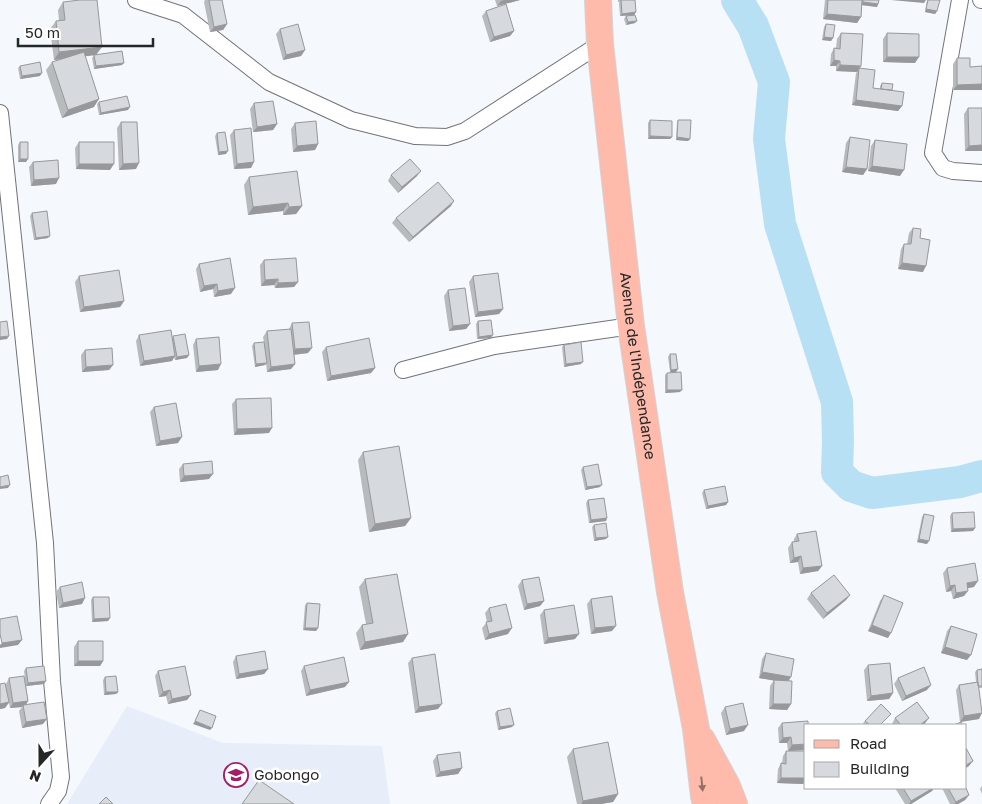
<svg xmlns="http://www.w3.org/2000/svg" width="982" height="804" viewBox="0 0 982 804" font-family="'Golos Text',sans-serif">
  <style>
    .built { fill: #e7edf9 }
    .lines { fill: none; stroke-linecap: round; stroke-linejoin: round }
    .river { stroke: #b7e0f5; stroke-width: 32 }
    .street-casing { stroke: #717377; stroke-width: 18 }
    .primary-casing { stroke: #d3d4d4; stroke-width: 28 }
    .street { stroke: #fff; stroke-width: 16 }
    .primary { stroke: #febaaa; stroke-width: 26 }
    .wall { fill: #b8bbbe }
    .shaded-wall { fill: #96989b }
    .building { fill: #d6d9dd; stroke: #96989b }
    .oneway { fill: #927069 }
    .labels { text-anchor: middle; stroke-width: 5; stroke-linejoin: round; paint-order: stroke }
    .street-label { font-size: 15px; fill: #252628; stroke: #fff }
    .poi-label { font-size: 15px; fill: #252628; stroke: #fff; text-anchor: start }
  </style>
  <rect width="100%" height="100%" fill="#f5f8fd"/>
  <path class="built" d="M127,706L223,743L382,746L390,804H67Z"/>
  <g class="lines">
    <path class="river" d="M737,0L753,26L774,82L769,139L780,224L837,402L838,441L837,472L851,486L872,493L960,482L982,476"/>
    <defs>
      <path id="street" d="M136,0L183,15L269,82L351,120L415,136L447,137L465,131L600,44
        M960,0L933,153L943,168L953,171L982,173
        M981,0H982
        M0,113L45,543L52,681L61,777L58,791L49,804
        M403,370L494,346L631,326"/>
      <g id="primary">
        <path id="s1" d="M598,0L600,44L631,326L670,592L696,729L704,796L706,804"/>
        <path d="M702,740L727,786L734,804"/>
      </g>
    </defs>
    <use href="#street" class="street-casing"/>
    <use href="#primary" class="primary-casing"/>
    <use href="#street" class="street"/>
    <use href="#primary" class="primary"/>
  </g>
  <path class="wall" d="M205,0H222L227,24L223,30L210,32L204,2Z
    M495,0H520L497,6Z
    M618,0H635V23L626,25L624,19L626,16L631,15L620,16L619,3L620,2H618Z
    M825,0H879L878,4L877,7L862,5L861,17L857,23L823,19Z
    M927,0H940L937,11L935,14L925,12Z
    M63,2L97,55L122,65L94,69L92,58L94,55L85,56L94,107L62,118L46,70L52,62L63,59L54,60L50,29L56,21H59L58,10Z
    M486,11L514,31L510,36L490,42L482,16Z
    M826,24L833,38L831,41L822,40L824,27Z
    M280,29L305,50L301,56L283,60L276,34Z
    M841,33L861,66L860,68L873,88L880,89V86L882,83L892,90L902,106L898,111L852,105L856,73L857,72L836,71V66H830L831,54L834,48H836L837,39Z
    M887,33L915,63L883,62V39Z
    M957,58L970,67L982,90H953V64Z
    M20,66L40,76L20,79L18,68Z
    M99,102L128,110L99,115L97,104Z
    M254,103L277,124L273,130L253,132L250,109Z
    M968,108H982V151H965L964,114Z
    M650,120L672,137L670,139H648V123Z
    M678,120L690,139L688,141L676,140L677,122Z
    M121,122L136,169L119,170L117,128Z
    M295,123L318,144L315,150L293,152L291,129Z
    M234,130L251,168L234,169L230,135Z
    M217,133L226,154L218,155L215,136Z
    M850,137L867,169L863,175L842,172L846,143Z
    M875,140L900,176L868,171L871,146Z
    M20,142L26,162H18V145Z
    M79,142L110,170L76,169L75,148Z
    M33,162L56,184L31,186L29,167Z
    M391,175L417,176L398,193L388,181Z
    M249,177L302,206L296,214L283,215V211L248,215L244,185Z
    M451,206L409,242L392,223L396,218Z
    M32,213L48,238L34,240L30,216Z
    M913,228L920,238L923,272L898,269L901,249L904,244H907L909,233Z
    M264,260L298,282L294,287L275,288L274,285L261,286L260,265Z
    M199,264L231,294L214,297L213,289L200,292L196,269Z
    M79,276L124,301L120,307L80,312L75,282Z
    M473,276L503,309L499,314L475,317L469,282Z
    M448,290L470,324L466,329L449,331L444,296Z
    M478,321L491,338L477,339L476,324Z
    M292,323L308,353L294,355L295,364L291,369L267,372L266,363L265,365L255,367L252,346L254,343L264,342L263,337L267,331L289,329Z
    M139,335L172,337L189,355L187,358L175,360L174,357L172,361L140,366L136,341Z
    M196,339L218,370L196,372L193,345Z
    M564,345L581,364L564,367L562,347Z
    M326,347L375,368L371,373L327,381L322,352Z
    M85,350L113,365L109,370L82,372L81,355Z
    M670,354L678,369L676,372H670L668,357Z
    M667,373L680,392L665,393V375Z
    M236,399L269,433L234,435L232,404Z
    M154,407L178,443L156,446L150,412Z
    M363,452L411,518L405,526L369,532L358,460Z
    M183,464L209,479L180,482L179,469Z
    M583,467L600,487L585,490L581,470Z
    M704,490L728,502L726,505L706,509L702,493Z
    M588,500L607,518L606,521L589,523L586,503Z
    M952,513L975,528L973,531L951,532L950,516Z
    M924,514L927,544L917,542L922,517Z
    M594,525L606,539L594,541L592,527Z
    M797,534L822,566L818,571L800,574L798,562L790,563L788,548L792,542H794V539Z
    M947,568L974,587L967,588L964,596L953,599L951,591L946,592L943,573Z
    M365,579L408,634L403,642L360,650L356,633L362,625L366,624L359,587Z
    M522,580L544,601L540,606L524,610L518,586Z
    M60,587L82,604L59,608L56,592Z
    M811,593L850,595L846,600L823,619L807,599Z
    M884,595L888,638L868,631L880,601Z
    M93,597L110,618L108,621L92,622L91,600Z
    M591,599L612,631L591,634L587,604Z
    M307,603L318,628L316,631L303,630L305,605Z
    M489,608L508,634L485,640L482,628L487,622L485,613Z
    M544,610L575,639L544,644L540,615Z
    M951,626L967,660L941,653L947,631Z
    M78,641L103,661L100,666H74V647Z
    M766,653L788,681L791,704L787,710L769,709L770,686L774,680L759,678L762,659Z
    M236,656L268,669L264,674L236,679L233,662Z
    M412,658L438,709L415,713L408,663Z
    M868,665L893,693L889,699L867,701L864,670Z
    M304,666L345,687L306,696L301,671Z
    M26,668L44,684L26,686L28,701L26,705L43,724L22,728L19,711L22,707L10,708L9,703L5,708L0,709V684H6L9,678L25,679L24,671Z
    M982,669V688H979V719L960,722L956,690L959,685L976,682L975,672L977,670Z
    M158,671L191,695L187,700L168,704L166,696L159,697L155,676Z
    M105,677L118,692L116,694L104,695L103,680Z
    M898,678L927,690L902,701L894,684Z
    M725,707L744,731L726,735L721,713Z
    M497,711L512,727L498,730L495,713Z
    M889,716L880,725H865L863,723L865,721Z
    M895,718H929L925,723L923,725H893L892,724Z
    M782,723L805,750L788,751L787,743H779L778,728Z
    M573,749L618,794L613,802L601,804H577L567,757Z
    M786,751H806V780L803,784L777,783L778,769L781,763H782L783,756Z
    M437,755L462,768L458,774L436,777L433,761Z
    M982,786V794L980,789Z
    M895,788H934L932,791L911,804H905Z
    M942,788H966L969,795L965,800L958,804H950Z"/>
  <path class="shaded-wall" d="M504,0H520L497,6L501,1Z
    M891,0H926L924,3Z
    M863,2L878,4L877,7L861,5Z
    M926,9L937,11L935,14L925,12Z
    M636,12L634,15L620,16L622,14Z
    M827,14L861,17L857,23L823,19Z
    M637,21L635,23L626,25L628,22Z
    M227,24L223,30L210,32L214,27Z
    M514,31L510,36L490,42L494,37Z
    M824,37L833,38L831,41L822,40Z
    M102,47L96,55L54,60L59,52Z
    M305,50L301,56L283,60L286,55Z
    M887,57H919L915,63L883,62Z
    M834,60L840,61L836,66H830Z
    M124,63L122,65L94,69L96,66Z
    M840,65L861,66L857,72L836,71Z
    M42,73L40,76L20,79L22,76Z
    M982,84V90H953L957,85Z
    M99,99L94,107L62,118L68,110Z
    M856,100L902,106L898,111L852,105Z
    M130,107L128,110L99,115L101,113Z
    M277,124L273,130L253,132L257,127Z
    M650,136L672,137L670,139H648Z
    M677,137L690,139L688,141L676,140Z
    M318,144L315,150L293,152L297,146Z
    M982,145V151H965L969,146Z
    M228,151L226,154L218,155L219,152Z
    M20,159H28L26,162H18Z
    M254,162L251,168L234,169L237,164Z
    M139,163L136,169L119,170L123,164Z
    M79,164H114L110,170L76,169Z
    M872,166L904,170L900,176L868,171Z
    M846,167L867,169L863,175L842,172Z
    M421,171L417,176L398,193L402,187Z
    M59,178L56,184L31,186L34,180Z
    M454,201L451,206L409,242L413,237Z
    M288,203L283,211L248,215L253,207Z
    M302,206L296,214L283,215L289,207Z
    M50,236L48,238L34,240L36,238Z
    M902,263L926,266L923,272L898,269Z
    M278,279L274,285L261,286L265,280Z
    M298,282L294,287L275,288L278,283Z
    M217,284L213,289L200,292L204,286Z
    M235,288L231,294L214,297L218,291Z
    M124,301L120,307L80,312L84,307Z
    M503,309L499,314L475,317L478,312Z
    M470,324L466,329L449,331L453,326Z
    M493,335L491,338L477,339L479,337Z
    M9,336L7,339L0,340V337Z
    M312,348L308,353L291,355L295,349Z
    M189,355L187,358L175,360L177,357Z
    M175,356L172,361L140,366L144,361Z
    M583,362L581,364L564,367L566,364Z
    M267,363L265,365L255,367L256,364Z
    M221,364L218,370L196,372L199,366Z
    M295,364L291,369L267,372L271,367Z
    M113,365L109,370L82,372L86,367Z
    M375,368L371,373L327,381L331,376Z
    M678,369L676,372H670L671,370Z
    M667,390H682L680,392L665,393Z
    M272,428L269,433L234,435L237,429Z
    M182,437L178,443L156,446L160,441Z
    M213,474L209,479L180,482L184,476Z
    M10,485L8,488L0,489V487Z
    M602,485L600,487L585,490L587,487Z
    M728,502L726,505L706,509L708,506Z
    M411,518L405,526L369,532L375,524Z
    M607,518L606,521L589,523L591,520Z
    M975,528L973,531L951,532L953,529Z
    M608,537L606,539L594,541L596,538Z
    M919,539L929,541L927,544L917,542Z
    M801,556L798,562L790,563L794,558Z
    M822,566L818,571L800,574L803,568Z
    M978,581L974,587L963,589L967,583Z
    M955,585L951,591L946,592L950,586Z
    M968,591L964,596L953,599L956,593Z
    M850,595L846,600L823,619L827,613Z
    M85,598L82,604L59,608L63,603Z
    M544,601L540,606L524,610L527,604Z
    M110,618L108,621L92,622L94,619Z
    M872,625L891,633L888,638L868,631Z
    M616,626L612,631L591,634L595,628Z
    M305,628H318L316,631L303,630Z
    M512,628L508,634L485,640L489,634Z
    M408,634L403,642L360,650L365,642Z
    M579,634L575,639L544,644L548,638Z
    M22,640L18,645L0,648V645L2,643Z
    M945,647L971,655L967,660L941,653Z
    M78,661H103L100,666H74Z
    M268,669L264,674L236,679L239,674Z
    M762,672L791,677L787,683L759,678Z
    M46,681L44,684L26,686L28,683Z
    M349,682L345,687L306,696L310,690Z
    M931,685L927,690L902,701L906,696Z
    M170,690L166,696L159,697L163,692Z
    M106,692H118L116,694L104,695Z
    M893,693L889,699L867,701L871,696Z
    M191,695L187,700L168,704L172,699Z
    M28,701L25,706L23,705L22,707L10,708L13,703Z
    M9,702L5,708L0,709V704Z
    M442,704L438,709L415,713L419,707Z
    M773,704H791L787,710L769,709Z
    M982,713L979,719L960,722L964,716Z
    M929,718L925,723L923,725H920Z
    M47,719L43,724L22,728L26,722Z
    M195,721L212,728L210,730L193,724Z
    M514,725L512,727L498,730L500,727Z
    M748,725L744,731L726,735L730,729Z
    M791,737L787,743H779L783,738Z
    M806,744L805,750L788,751L792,745Z
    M973,761L969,766L966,768V765Z
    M462,768L458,774L436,777L440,772Z
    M781,778H806V780L803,784L777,783Z
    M933,788H934L932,791L911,804H909L911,801Z
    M618,794L613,802L601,804H581L583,801Z
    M969,795L965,800L958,804H954L956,802Z"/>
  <path class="building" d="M80,0H97L102,47L59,52L56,21L65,20L63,2Z
    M209,0H222L227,24L214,27Z
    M621,0H635L636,12L622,14Z
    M828,0H862L861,17L827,14Z
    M863,0H879L878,4L863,2Z
    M928,0H940L937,11L926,9Z
    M506,4L514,31L494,37L486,11Z
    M635,15L637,21L628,22L626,16Z
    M298,24L305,50L286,55L280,29Z
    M826,24L835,25L833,38L824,37Z
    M841,33L863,34L861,66L840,65V61L834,60V48L840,49Z
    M887,33L919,34V57H887Z
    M122,51L124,63L96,66L94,55Z
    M84,52L99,99L68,110L52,62Z
    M957,58H970V67L982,66V84L957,85Z
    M40,62L42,73L22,76L20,66Z
    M859,68L875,70L873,88L904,92L902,106L856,100Z
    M882,83L893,84L892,90L881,89Z
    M127,96L130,107L101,113L99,102Z
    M273,101L277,124L257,127L254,103Z
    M968,108H982V145L969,146Z
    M650,120L672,121V137L650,136Z
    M678,120H691L690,139L677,137Z
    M316,121L318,144L297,146L295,123Z
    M121,122H137L139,163L123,164Z
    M251,128L254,162L237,164L234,130Z
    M225,132L228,151L219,152L217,133Z
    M850,137L870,140L867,169L846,167Z
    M875,140L907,144L904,170L872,166Z
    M20,142H28V159H20Z
    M79,142H114V164H79Z
    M410,159L421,171L402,187L391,175Z
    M58,160L59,178L34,180L33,162Z
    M297,171L302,206L289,207L288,203L253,207L249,177Z
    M438,182L454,201L413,237L396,218Z
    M47,211L50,236L36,238L32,213Z
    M913,228L921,229L920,238L930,240L926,266L902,263L904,244H911Z
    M230,258L235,288L218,291L217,284L204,286L199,264Z
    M296,258L298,282L278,283V279L265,280L264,260Z
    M119,270L124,301L84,307L79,276Z
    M498,273L503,309L478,312L473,276Z
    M465,288L470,324L453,326L448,290Z
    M491,320L493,335L479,337L478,321Z
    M7,321L9,336L0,337V322Z
    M309,322L312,348L295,349L292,323Z
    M291,329L295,364L271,367L267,331Z
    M171,330L175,356L144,361L139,335Z
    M185,334L189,355L177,357L173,336Z
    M219,337L221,364L199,366L196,339Z
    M369,338L375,368L331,376L326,347Z
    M264,342L267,363L256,364L254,343Z
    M581,342L583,362L566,364L564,345Z
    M112,348L113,365L86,367L85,350Z
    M670,354H676L678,369L671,370Z
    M681,372L682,390H667V373Z
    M271,398L272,428L237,429L236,399Z
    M176,403L182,437L160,441L154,407Z
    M399,446L411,518L375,524L363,452Z
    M212,461L213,474L184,476L183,464Z
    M598,464L602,485L587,487L583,467Z
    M8,475L10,485L0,487V477Z
    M725,486L728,502L708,506L704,490Z
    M604,498L607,518L591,520L588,500Z
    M974,512L975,528L953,529L952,513Z
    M924,514L934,516L929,541L919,539Z
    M606,523L608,537L596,538L594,525Z
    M816,531L822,566L803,568L801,556L794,558L792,542L799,541L797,534Z
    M975,563L978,581L967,583L968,591L956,593L955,585L950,586L947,568Z
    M397,574L408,634L365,642L362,625L373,623L365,579Z
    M834,575L850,595L827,613L811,593Z
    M539,577L544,601L527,604L522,580Z
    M82,582L85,598L63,603L60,587Z
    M884,595L903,603L891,633L872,625Z
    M612,596L616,626L595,628L591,599Z
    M93,597H109L110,618L94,619Z
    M307,603L320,604L318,628H305Z
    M506,604L512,628L489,634L486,622L492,621L489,608Z
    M574,605L579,634L548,638L544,610Z
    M17,616L22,640L2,643L0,634V619Z
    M951,626L977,634L971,655L945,647Z
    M78,641H103V661H78Z
    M265,651L268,669L239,674L236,656Z
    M766,653L794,659L791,677L762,672Z
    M435,654L442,704L419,707L412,658Z
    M344,657L349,682L310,690L304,666Z
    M890,663L893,693L871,696L868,665Z
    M44,666L46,681L28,683L26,668Z
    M185,666L191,695L172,699L170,690L163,692L158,671Z
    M924,667L931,685L906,696L898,678Z
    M982,669V686H978L977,670Z
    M24,676L28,701L13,703L9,678Z
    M116,676L118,692H106L105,677Z
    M774,680L792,681L791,704H773Z
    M978,682L982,713L964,716L959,685Z
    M5,683L9,702L0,704V684Z
    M44,702L47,719L26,722L23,705Z
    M917,702L929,718L920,725H901L895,718Z
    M743,703L748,725L730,729L725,707Z
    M881,704L891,714L880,725H870L865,721Z
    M510,708L514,725L500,727L497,711Z
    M200,710L216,716L212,728L195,721Z
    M808,721V725H806V744L792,745L791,737L783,738L782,723Z
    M961,722L963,725H954Z
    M608,742L618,794L583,801L573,749Z
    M966,748L973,761L966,765Z
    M786,751H806V778H781V763L786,764Z
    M460,752L462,768L440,772L437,755Z
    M259,780L294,804H242Z
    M903,788H933L911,801Z
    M948,788H966L969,795L956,802Z
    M106,797L113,804H99Z"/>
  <defs><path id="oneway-solid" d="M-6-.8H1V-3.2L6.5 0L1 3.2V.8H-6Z" transform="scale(1.25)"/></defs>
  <use class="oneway" href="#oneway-solid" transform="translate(702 784) rotate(84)"/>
  <defs>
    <symbol id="school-ring" viewBox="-11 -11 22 22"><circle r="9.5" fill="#fff" stroke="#a31d6a" stroke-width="1.5"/><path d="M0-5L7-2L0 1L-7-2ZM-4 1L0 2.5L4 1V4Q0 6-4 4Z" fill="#a31d6a"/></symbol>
  </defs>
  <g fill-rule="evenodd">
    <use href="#school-ring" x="222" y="761" width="28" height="28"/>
  </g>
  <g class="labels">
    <g class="street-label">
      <text dy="5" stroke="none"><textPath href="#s1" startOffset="368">Avenue de l'Indépendance</textPath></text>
    </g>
    <g class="poi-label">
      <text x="254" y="780">Gobongo</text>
    </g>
  </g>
  <rect x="804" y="724" width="162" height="65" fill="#ffffff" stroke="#a8a8a9"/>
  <rect x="814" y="740" width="25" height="8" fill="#febaaa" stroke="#a8a8a9"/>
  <text x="850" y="749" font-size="15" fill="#252628">Road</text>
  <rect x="814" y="762" width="25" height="15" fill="#d6d9dd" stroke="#a8a8a9"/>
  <text x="850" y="774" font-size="15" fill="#252628">Building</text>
  <g transform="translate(40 764) rotate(201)" stroke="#ffffff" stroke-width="4" paint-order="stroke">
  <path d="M0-4L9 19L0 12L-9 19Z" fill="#252628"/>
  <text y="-8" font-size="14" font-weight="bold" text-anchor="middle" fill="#252628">N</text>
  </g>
  <path d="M18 38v8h135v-8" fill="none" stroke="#252628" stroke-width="2.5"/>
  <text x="25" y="38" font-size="15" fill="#252628" stroke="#ffffff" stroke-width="4" paint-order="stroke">50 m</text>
</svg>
